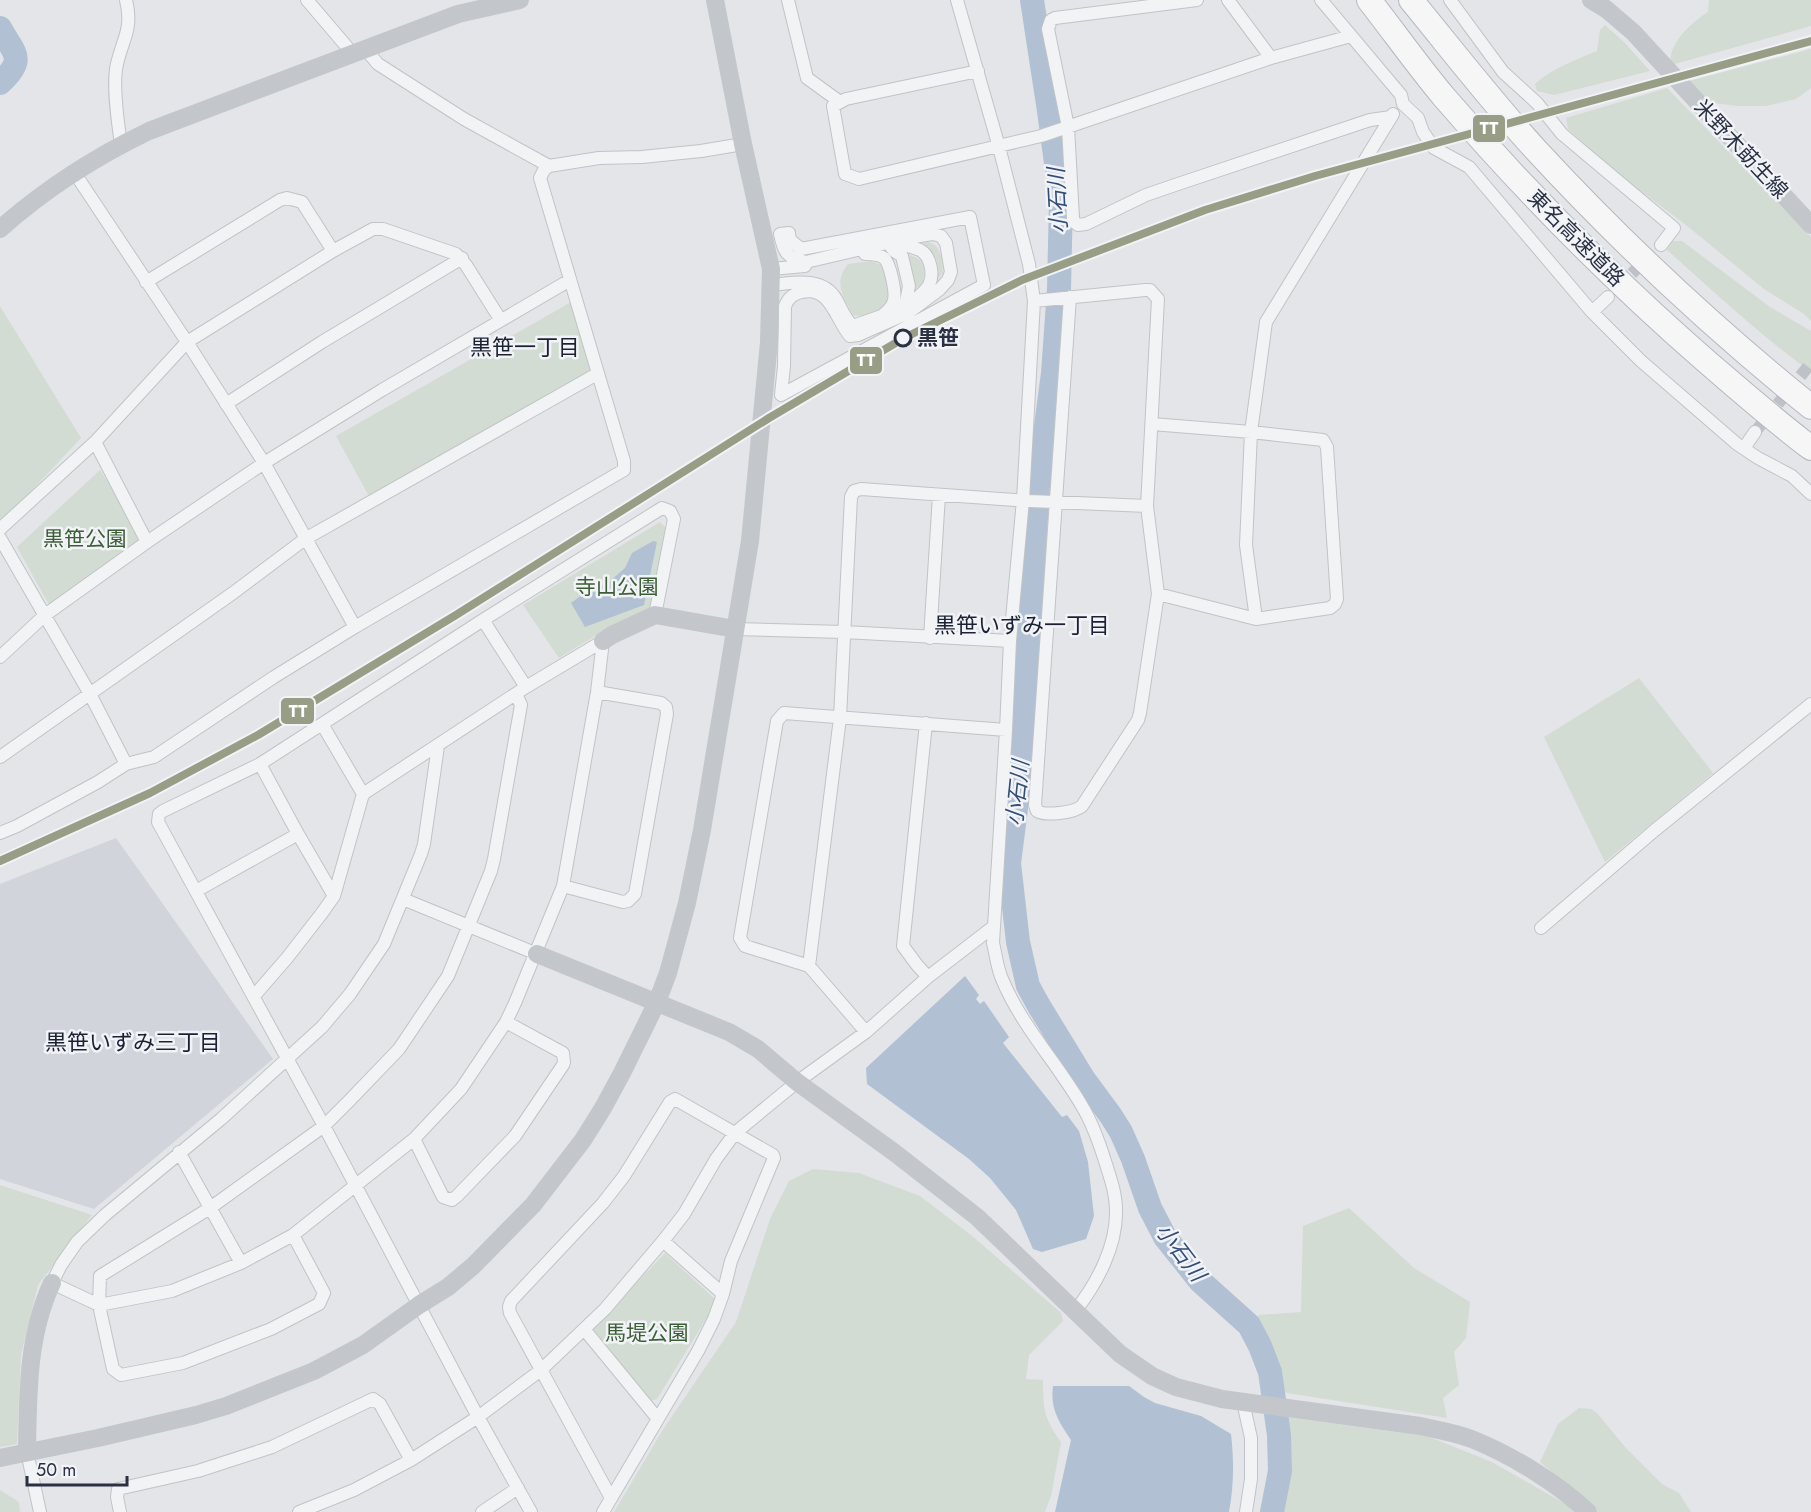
<svg xmlns="http://www.w3.org/2000/svg" width="1811" height="1512" viewBox="0 0 1811 1512" font-family="Jost,'Noto Sans JP',sans-serif">
  <style>
    .built { fill: #d1d4db }
    .green { fill: #d3dcd3 }
    .water { fill: #b1c1d3 }
    .lines { fill: none; stroke-linecap: round; stroke-linejoin: round }
    .river { stroke: #b1c1d3; stroke-width: 24 }
    .street-tunnel { stroke: #bec1c7; stroke-width: 12; stroke-dasharray: 12 6; stroke-linecap: butt }
    .street-casing { stroke: #c1c3c6; stroke-width: 14 }
    .highway-casing { stroke: #b5b8bd; stroke-width: 26 }
    .street { stroke: #f2f3f5; stroke-width: 12 }
    .secondary { stroke: #c3c6ca; stroke-width: 18 }
    .highway { stroke: #f6f6f7; stroke-width: 24 }
    .rail-1-casing { stroke: #f1f3f7; stroke-width: 12 }
    .rail-1 { stroke: #989d86; stroke-width: 8 }
    .stop-dot { fill: #f1f3f7; stroke: #293142; stroke-width: 3 }
    .labels { text-anchor: middle; stroke-width: 5; stroke-linejoin: round; paint-order: stroke }
    .street-label { font-size: 21px; fill: #293142; stroke: #f1f3f7 }
    .stop-label { font-size: 21px; font-weight: bold; fill: #293142; stroke: #f1f3f7; text-anchor: start }
    .park-label { font-size: 21px; fill: #3c5e36; stroke: #f1f3f7 }
    .water-label { font-size: 22px; font-style: italic; fill: #324e77; stroke: #f1f3f7 }
    .neighbourhood-label { font-size: 22px; fill: #1b2233; stroke: #f1f3f7 }
    .line-badge { stroke: #f1f3f7; stroke-width: 2 }
    .badge-label { font-size: 16px; text-anchor: middle; font-weight: bold; fill: #fff }
  </style>
  <rect width="100%" height="100%" fill="#e3e5e8"/>
  <path class="built" d="M116,838L273,1059L94,1209L0,1179V884Z"/>
  <path class="green" d="M1709,0H1811V26L1671,65C1667,44 1692,22 1708,12Z
    M1605,25L1624,42L1650,71L1554,95L1537,91L1535,84C1553,68 1575,60 1597,51L1600,30Z
    M1811,49V88L1796,99L1766,106H1738L1713,103L1685,82Z
    M1667,88L1811,237V321L1804,314L1764,289L1686,225L1613,170L1568,129L1566,118Z
    M1672,241H1682L1770,307L1811,331V372C1760,335 1714,292 1667,250Z
    M928,242C941,245 943,260 943,273L937,279C941,265 935,252 923,243Z
    M909,255C925,259 925,268 923,282L916,289L914,287L908,257Z
    M872,261L881,265C887,281 896,302 876,312C868,316 863,317 853,315C843,296 833,283 848,264Z
    M573,301L593,376L371,500L336,436Z
    M0,306L81,438L3,521L0,518Z
    M100,470L147,542L54,614L17,547Z
    M660,522L666,528L650,611C622,618 585,642 559,658L523,605Z
    M1639,678L1713,773L1605,862L1544,737Z
    M813,1169L859,1173L920,1196L971,1235L1061,1313L1063,1321L1029,1355L1026,1379L1043,1380C1043,1410 1044,1418 1061,1442L1051,1496L1045,1512H614L664,1428L736,1322L770,1219L789,1181Z
    M0,1185L92,1215L38,1285L21,1355L17,1444L0,1447Z
    M1349,1208L1414,1268L1470,1302L1466,1338L1454,1352L1459,1385L1443,1398L1447,1418L1281,1392L1261,1335L1258,1315L1301,1312L1303,1226Z
    M665,1253L717,1301L657,1399L649,1401L590,1331Z
    M1579,1408L1591,1409L1597,1413L1625,1447L1662,1484L1679,1493L1691,1512H1598L1540,1462L1558,1424Z
    M1284,1417L1427,1436L1492,1462L1569,1506L1575,1512H1278C1287,1481 1285,1449 1284,1417Z
    M0,1490L19,1502L20,1512H0Z"/>
  <path class="water" d="M653,541L657,542L644,605L585,627L571,603L587,591L609,582L625,568L632,553Z
    M965,976L979,995L976,999L980,1004L984,1001L1009,1037L1003,1043L1062,1117L1067,1115L1079,1131L1088,1162L1094,1216L1086,1239L1042,1252L1033,1249L1016,1210L990,1178L969,1159L867,1084L866,1068Z
    M1053,1386H1129L1144,1397L1155,1403L1201,1416L1231,1434C1234,1460 1234,1486 1229,1512H1055L1071,1440C1058,1421 1050,1408 1053,1386Z"/>
  <g class="lines">
    <path class="river" d="M1032,0L1049,111L1061,200L1059,289L1053,373L1038,487L1019,785L1009,863L1018,942L1028,986L1039,1006L1083,1078L1111,1116L1121,1132L1133,1159L1150,1208L1165,1237L1200,1281L1249,1325L1260,1346L1270,1372L1279,1435L1280,1471L1272,1512
      M0,28C14,54 27,58 0,83"/>
    <path class="street-tunnel" d="M1619,286L1661,245
      M1755,432L1811,363"/>
    <defs>
      <path id="street" d="M307,0L353,54
        M788,0L807,78L840,102
        M957,0L999,147L1029,264L1034,301L1023,500L1010,641L1006,730L993,943C996,955 997,968 1002,979C1021,1025 1057,1063 1082,1106C1093,1124 1099,1142 1105,1161C1110,1177 1116,1193 1116,1210C1117,1246 1097,1283 1076,1310
        M1197,0L1055,18L1051,20L1048,29L1068,127L1073,218V221L1078,225L1086,224L1146,195L1178,184L1370,120L1391,117
        M1228,0L1271,58
        M1321,0L1401,95L1403,104L1418,118L1423,132L1434,148L1469,167L1592,312L1641,361L1737,444L1758,458L1792,476L1811,494
        M1450,0L1503,72L1537,103L1562,134L1674,228L1661,245
        M366,50L378,64L464,119L549,166
        M978,71L846,99L833,106L845,174L859,179L1041,136L1271,58L1351,36
        M121,144C118,124 112,84 117,64C123,38 133,29 126,0
        M74,172L187,342L264,463L355,627
        M970,217L984,285L781,395L784,366L785,306C789,297 793,294 802,292C830,285 836,320 850,336L858,335L908,313L939,290L948,280L951,272L946,243L941,236L932,234L908,238L806,262C787,258 784,253 780,234L789,233L790,240L801,249Z
        M888,243L894,251L902,256L909,286L906,302L898,309
        M902,244C907,246 915,248 920,250C931,256 934,275 929,285C925,292 917,298 912,302
        M865,254C871,254 879,254 884,258C890,263 896,292 894,300C893,306 888,311 883,315
        M771,269L805,266
        M146,282L280,200L287,198L302,202L333,251
        M771,285C794,283 822,276 836,299C842,309 844,318 853,326L887,314
        M1034,301L1145,290H1150L1158,299L1147,506L1158,594L1140,713L1138,720L1082,806C1074,813 1045,816 1037,811L1035,805L1070,297
        M1592,312L1608,297
        M226,404L322,342L462,258
        M1152,424L1251,432L1323,440L1327,447L1337,599L1335,604L1330,608L1256,619L1158,594
        M95,442L147,542
        M1744,448L1755,432
        M0,529L95,442L187,342L333,251L373,229H383L456,254L466,265L500,319
        M0,538L90,694L126,764
        M1256,619L1246,545L1251,432L1266,322L1393,114
        M483,620L526,687
        M735,629L844,632L1010,641
        M930,638L939,495
        M0,657L45,615L147,542L264,463L382,390L570,280
        M926,723L903,946L917,965L928,977
        M438,746L424,844L421,854L384,944L350,994L322,1027L221,1119L105,1215L77,1242L61,1265L52,1283L99,1305L172,1291L241,1263L293,1235L414,1139L461,1089L506,1022L515,1003L563,886L597,692L603,641
        M0,757L233,593L305,539L597,374
        M260,764L298,834L334,896
        M363,794L526,687L603,641
        M0,833L17,826L98,782L126,764L154,757L274,677L355,627L624,470V461L540,178L544,170L549,166L599,158L642,157L701,151L743,144
        M563,886L623,902L628,901L635,894L667,714L666,707L661,703L597,692
        M196,891L298,834
        M403,899L537,954
        M1541,928L1655,830L1811,704
        M809,966L840,718L851,497L854,491L861,489L1030,501L1147,506
        M254,996L287,958L322,913L334,896L363,794L322,724
        M866,1032L809,966L745,946L740,938L777,721L784,713L1006,730
        M414,1139L443,1197L452,1200L457,1196L515,1136L563,1065L564,1062L563,1053L506,1022
        M179,1152L241,1263
        M293,1235L324,1293L319,1304L271,1329L183,1363L121,1375L113,1369L99,1305L100,1276L210,1208L324,1126L348,1102L399,1049L448,976L491,871L494,859L521,705L516,694
        M663,1241L723,1294
        M584,1329L658,1419
        M1243,1402L1251,1438V1479L1246,1512
        M27,1452L40,1512
        M120,1512L117,1497L118,1489L198,1471L272,1447L373,1399L380,1404L411,1460
        M299,1512L354,1490L411,1460L478,1417L541,1370L605,1309L663,1241L684,1214L716,1159L735,1133L797,1082L866,1032L928,977L993,927
        M482,1512L518,1488
        M531,1512L478,1417L324,1126L158,822L159,814L163,811L260,764L483,620L662,508L670,511L674,519L655,615
        M603,1512L698,1351L714,1319L723,1294L731,1261L774,1158L773,1155L675,1099L670,1102L624,1176L603,1203L511,1301L509,1307L510,1313L611,1498"/>
      <path id="highway" d="M1369,0C1394,32 1418,66 1444,97C1525,191 1613,280 1706,361C1741,391 1775,421 1811,448
        M1411,0C1452,50 1492,102 1536,150C1621,242 1713,328 1811,407"/>
    </defs>
    <use href="#street" class="street-casing"/>
    <use href="#highway" class="highway-casing"/>
    <use href="#street" class="street"/>
    <path class="secondary" d="M1591,0L1606,9L1633,32L1811,225
      M0,229C45,189 95,157 149,131L458,14L520,0
      M603,641L612,635L655,615L735,629
      M537,954L729,1032L758,1049L797,1082L895,1153L977,1217L1120,1354L1152,1376L1176,1387L1222,1399L1420,1426C1438,1430 1457,1433 1474,1440C1513,1456 1557,1483 1588,1512
      M27,1452C28,1395 27,1336 52,1283
      M0,1458L98,1438L196,1415L226,1406L314,1371L363,1345L419,1305L448,1287L473,1266L533,1205L583,1140L603,1108L622,1073L657,1002L668,973L687,903L702,830L750,541L769,342L771,269L743,144L715,0"/>
    <use href="#highway" class="highway"/>
    <defs>
      <path id="rail-1" d="M0,861L150,793L258,735L456,615L769,418L904,338L1022,280L1205,210L1315,176L1811,41"/>
    </defs>
    <use href="#rail-1" class="rail-1-casing"/>
    <use href="#rail-1" class="rail-1"/>
  </g>
  <circle class="stop-dot" cx="903" cy="338" r="8"/>
  <g class="labels">
    <g class="street-label">
      <text transform="translate(1741 149) rotate(47)" y="7">米野木莇生線</text>
      <text transform="translate(1576 238) rotate(45)" y="7">東名高速道路</text>
    </g>
    <g class="stop-label">
      <text x="917" y="345">黒笹</text>
    </g>
    <g class="park-label">
      <text x="85" y="546">黒笹公園</text>
      <text x="617" y="594">寺山公園</text>
      <text x="647" y="1340">馬堤公園</text>
    </g>
    <g class="water-label">
      <text transform="translate(1057 201) rotate(-93)" y="8">小石川</text>
      <text transform="translate(1017 793) rotate(-84)" y="8">小石川</text>
      <text transform="translate(1181 1252) rotate(53)" y="8">小石川</text>
    </g>
    <g class="neighbourhood-label">
      <text x="525" y="355">黒笹一丁目</text>
      <text x="1022" y="633">黒笹いずみ一丁目</text>
      <text x="133" y="1050">黒笹いずみ三丁目</text>
    </g>
  </g>
  <g class="line-badge">
    <rect x="1472" y="114" width="34" height="29" rx="6" fill="#989d86"/>
    <rect x="849" y="346" width="34" height="29" rx="6" fill="#989d86"/>
    <rect x="280" y="697" width="35" height="28" rx="6" fill="#989d86"/>
  </g>
  <g class="badge-label">
    <text x="1489" y="134">TT</text>
    <text x="866" y="366">TT</text>
    <text x="298" y="717">TT</text>
  </g>
  <path d="M27 1476v9h100v-9" fill="none" stroke="#293142" stroke-width="3"/>
  <text x="36" y="1476" font-size="18" fill="#293142" stroke="#f1f3f7" stroke-width="4.5" paint-order="stroke">50 m</text>
</svg>
